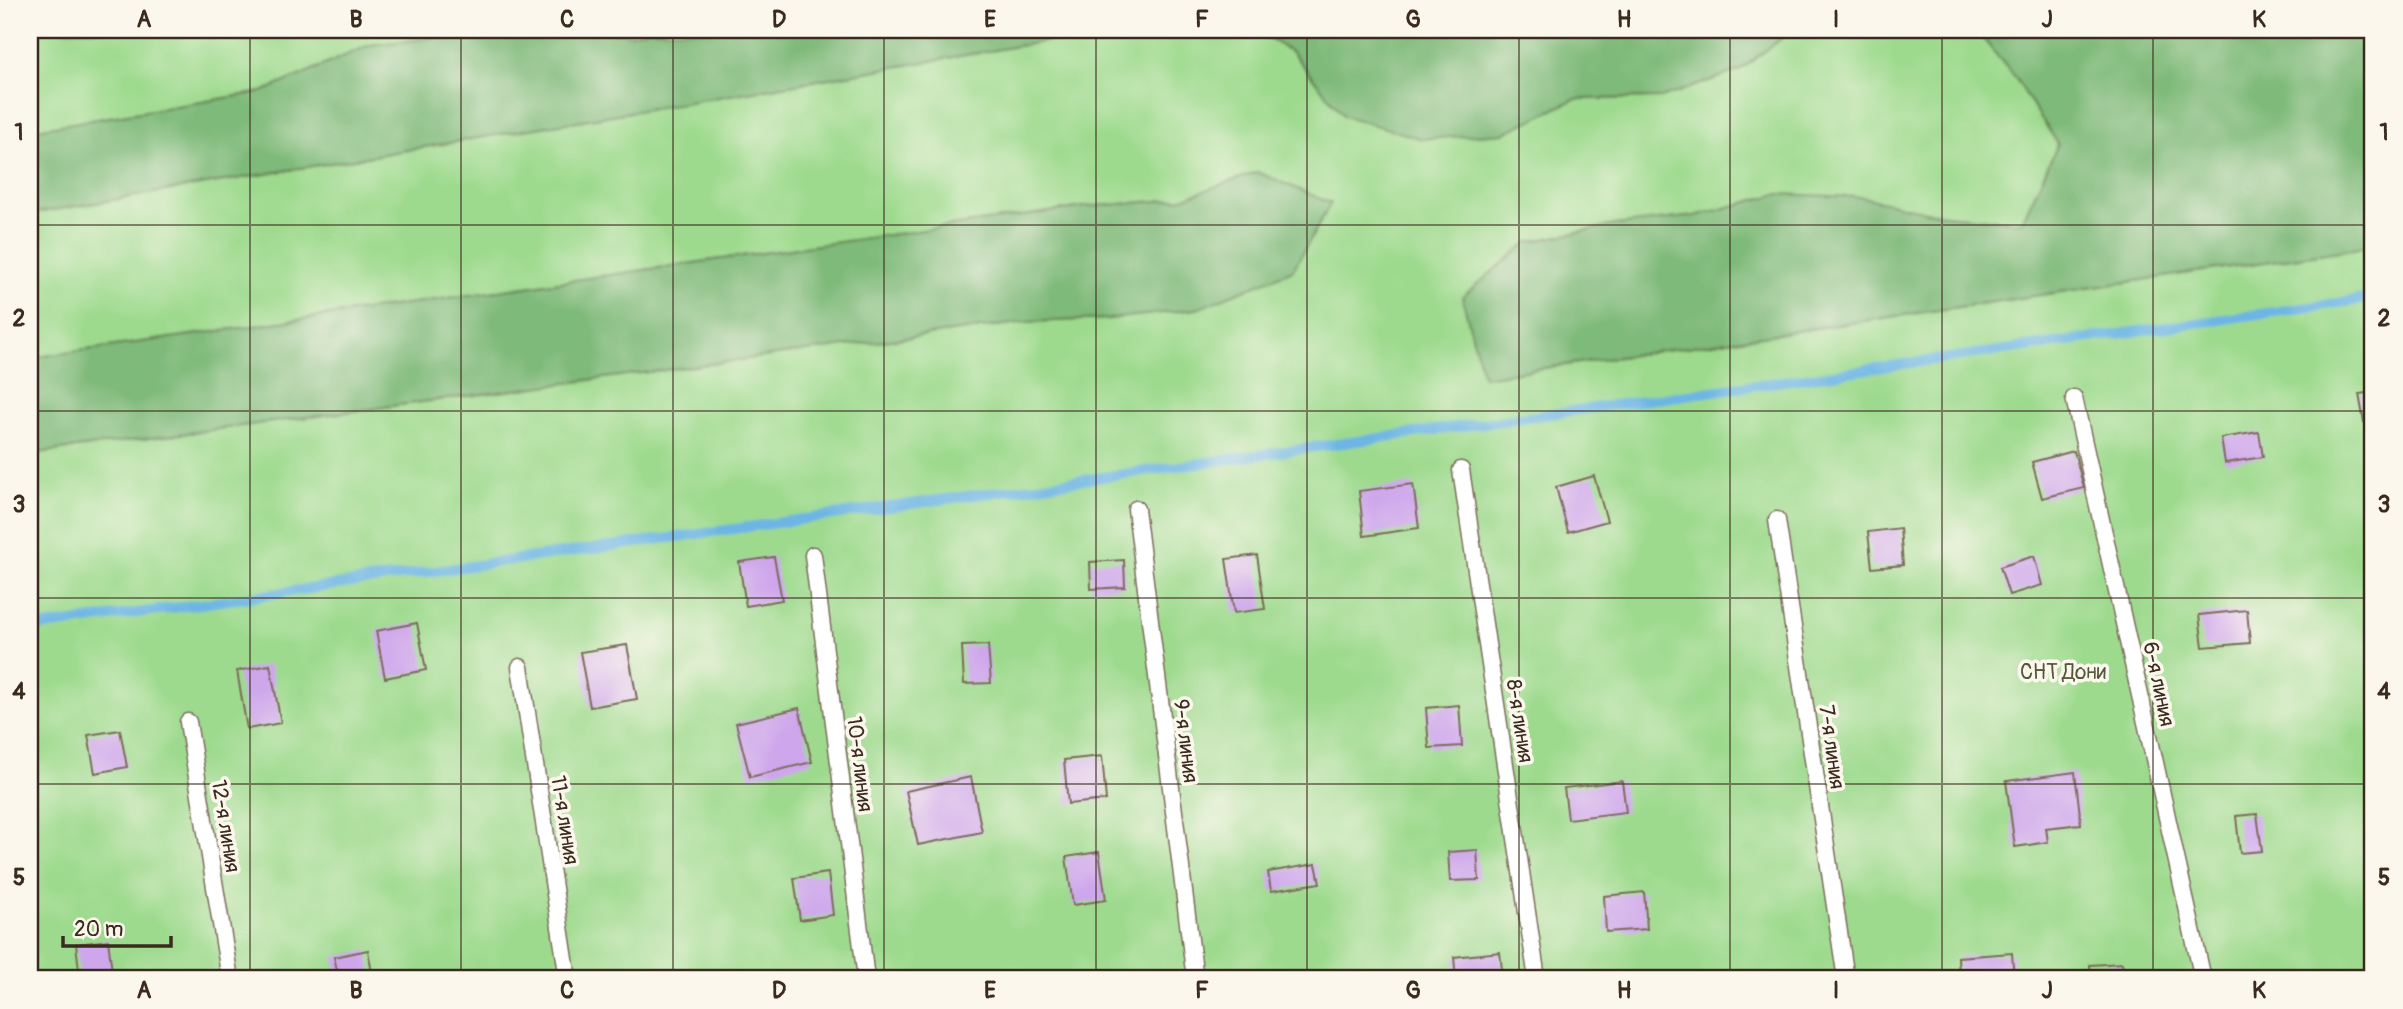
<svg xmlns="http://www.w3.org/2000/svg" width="2403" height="1009" viewBox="0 0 2403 1009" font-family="Pangolin,sans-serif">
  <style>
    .green { fill: #9eda8e; stroke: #6c8256; stroke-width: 2 }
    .forest { fill: #7eba79; stroke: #5c724c; stroke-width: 2 }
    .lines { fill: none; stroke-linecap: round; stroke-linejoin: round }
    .stream { stroke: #6cb5e4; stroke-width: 10 }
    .building { fill: #cea6ec }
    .service-casing { stroke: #7d6c5d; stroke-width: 19 }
    .service { stroke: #fff; stroke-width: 16 }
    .grid { fill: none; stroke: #3b2a1e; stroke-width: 2; stroke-opacity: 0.55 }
    .labels { text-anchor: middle; stroke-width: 7; stroke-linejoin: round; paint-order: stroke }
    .park-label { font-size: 21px; fill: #54563a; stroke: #fbf7ec }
    .street-label { font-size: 21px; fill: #3b2a1e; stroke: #fbf7ec }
    .neatline { fill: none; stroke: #3b2a1e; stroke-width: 2.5 }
    .grid-label { font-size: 23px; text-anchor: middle; font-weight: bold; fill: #3b2a1e }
  </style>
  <rect width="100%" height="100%" fill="#fbf7ec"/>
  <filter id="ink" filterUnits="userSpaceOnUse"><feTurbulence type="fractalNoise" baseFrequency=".0143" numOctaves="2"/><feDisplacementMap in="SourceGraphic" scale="14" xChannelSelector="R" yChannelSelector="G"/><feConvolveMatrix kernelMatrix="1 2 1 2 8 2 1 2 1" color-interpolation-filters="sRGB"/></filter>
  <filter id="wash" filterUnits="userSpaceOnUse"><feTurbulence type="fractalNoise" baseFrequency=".00686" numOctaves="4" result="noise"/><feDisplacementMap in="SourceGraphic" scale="28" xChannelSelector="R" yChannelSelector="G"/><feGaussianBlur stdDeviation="1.57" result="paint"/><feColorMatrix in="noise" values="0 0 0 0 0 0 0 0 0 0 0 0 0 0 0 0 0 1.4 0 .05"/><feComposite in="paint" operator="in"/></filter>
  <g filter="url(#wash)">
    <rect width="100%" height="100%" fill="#f7e7d1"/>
    <path class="green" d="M30,30H504L370,45L262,92L30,130Z
      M1112,30H1254L1292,52L1344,116L1504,133L1575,99L1661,98L1740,70L1792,30H1976L2014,76L2058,144L2022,222L1944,215L1778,194L1695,216L1615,225L1528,242L1484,377L2373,246V979H30V454L1026,322L1110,319L1256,173L1180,199L1084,207L30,358V214Z"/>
    <path class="forest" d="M504,30H591L630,34L647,30H1112L30,214V130L262,92L370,45Z
      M1254,30H1792L1740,70L1661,98L1575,99L1504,133L1422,139L1344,116L1292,52Z
      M1976,30H2373V246L1483,377L1462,297L1528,242L1615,225L1695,216L1778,194L1862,197L1944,215L2022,222L2058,144L2014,76Z
      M1257,172L1331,203L1293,270L1197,309L1110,319L1026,322L30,454V358L1084,207L1180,199Z"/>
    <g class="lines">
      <path class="stream" d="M30,628L2373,298"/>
    </g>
    <g id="blocks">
      <path class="building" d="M2373,392V420L2364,422L2359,394Z
        M2259,432L2263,457L2225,463L2221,438Z
        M2074,451L2084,488L2042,498L2032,462Z
        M1594,476L1607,521L1568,532L1556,487Z
        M1413,484L1419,528L1364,536L1359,491Z
        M1900,528L1903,565L1872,568L1868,532Z
        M1257,555L1265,609L1234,613L1226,559Z
        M2034,556L2042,585L2009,595L2000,567Z
        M774,557L782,600L746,606L739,562Z
        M1124,560L1125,587L1091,589L1090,562Z
        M2247,610L2250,643L2203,647L2199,615Z
        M417,623L426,670L385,678L376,631Z
        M627,645L637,699L590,707L580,652Z
        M988,645L991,683L964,684L962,646Z
        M270,665L281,723L247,729L237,671Z
        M1459,705L1462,746L1429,748L1426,708Z
        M799,708L812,762L750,777L736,723Z
        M120,730L127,767L95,773L88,735Z
        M1102,756L1106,800L1068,804L1064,760Z
        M2075,772L2081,824L2046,828L2048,842L2015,847L2006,781Z
        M971,777L982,832L918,845L906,791Z
        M1622,781L1626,812L1568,819L1564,788Z
        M2257,814L2262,851L2240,853L2236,816Z
        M1477,850L1479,880L1450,881L1448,852Z
        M1099,852L1106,900L1073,905L1066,857Z
        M1316,864L1320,883L1271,891L1268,872Z
        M828,873L833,915L800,920L794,878Z
        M1644,892L1647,929L1606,932L1604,896Z
        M108,940L113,979H80L76,944Z
        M368,950L373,979H339L334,957Z
        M1500,952L1503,979H1456L1454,957Z
        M2012,953L2014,979H1959L1958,957Z
        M2122,963L2124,979H2091L2090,965Z
        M193,970L194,979H170V972Z"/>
    </g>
  </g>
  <g filter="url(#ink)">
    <use href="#blocks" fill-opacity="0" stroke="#7d6c5d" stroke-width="2"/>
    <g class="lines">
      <defs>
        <path id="service" d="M2074,398L2203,979
          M1461,470L1537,979
          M1136,509L1195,979
          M1777,520L1846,979
          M813,555L866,979
          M520,667L568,979
          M188,722L230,979"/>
      </defs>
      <use href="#service" class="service-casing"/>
      <use href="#service" class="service"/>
    </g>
  </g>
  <path class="grid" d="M250,30V979M461,30V979M673,30V979M884,30V979M1096,30V979M1307,30V979M1519,30V979M1730,30V979M1942,30V979M2153,30V979M30,225H2373M30,411H2373M30,598H2373M30,784H2373"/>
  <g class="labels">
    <g class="park-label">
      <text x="2063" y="679">СНТ Дони</text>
    </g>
    <g class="street-label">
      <text transform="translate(2159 684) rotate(78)" y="7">6-я линия</text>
      <text transform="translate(1520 721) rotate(81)" y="7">8-я линия</text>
      <text transform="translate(1186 741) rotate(83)" y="7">9-я линия</text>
      <text transform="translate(1832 747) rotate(82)" y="7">7-я линия</text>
      <text transform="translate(860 764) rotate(83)" y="7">10-я линия</text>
      <text transform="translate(565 820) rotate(81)" y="7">11-я линия</text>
      <text transform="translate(226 826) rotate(81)" y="7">12-я линия</text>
    </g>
  </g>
  <rect width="2403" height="1009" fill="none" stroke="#fbf7ec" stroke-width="77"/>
  <path d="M63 936v10h108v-10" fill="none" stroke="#3b2a1e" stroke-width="3.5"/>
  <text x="74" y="936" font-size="21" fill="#3b2a1e" stroke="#fbf7ec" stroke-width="5" paint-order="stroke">20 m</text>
  <rect x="38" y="38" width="2326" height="932" class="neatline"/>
  <g class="grid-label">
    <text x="144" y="27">A</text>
    <text x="356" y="27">B</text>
    <text x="567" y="27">C</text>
    <text x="779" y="27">D</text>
    <text x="990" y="27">E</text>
    <text x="1202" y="27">F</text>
    <text x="1413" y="27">G</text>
    <text x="1624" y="27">H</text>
    <text x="1836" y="27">I</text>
    <text x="2047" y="27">J</text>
    <text x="2259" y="27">K</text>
    <text x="19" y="140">1</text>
    <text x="2384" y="140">1</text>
    <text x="19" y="326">2</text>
    <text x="2384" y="326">2</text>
    <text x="19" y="512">3</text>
    <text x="2384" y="512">3</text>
    <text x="19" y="699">4</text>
    <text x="2384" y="699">4</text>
    <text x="19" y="885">5</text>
    <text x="2384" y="885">5</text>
    <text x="144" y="998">A</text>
    <text x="356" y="998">B</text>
    <text x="567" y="998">C</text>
    <text x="779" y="998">D</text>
    <text x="990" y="998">E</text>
    <text x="1202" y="998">F</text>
    <text x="1413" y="998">G</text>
    <text x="1624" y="998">H</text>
    <text x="1836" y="998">I</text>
    <text x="2047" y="998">J</text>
    <text x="2259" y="998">K</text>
  </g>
</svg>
